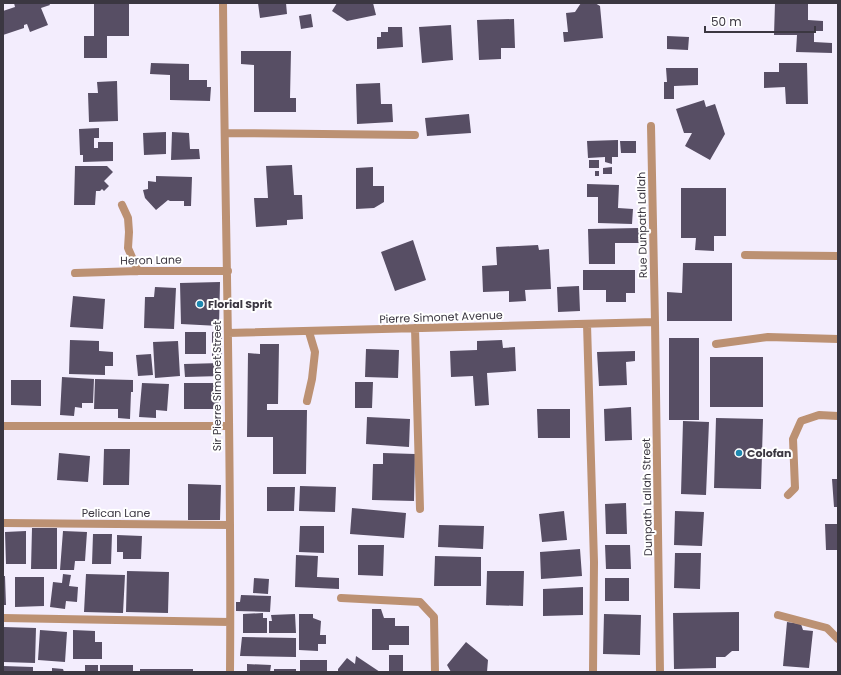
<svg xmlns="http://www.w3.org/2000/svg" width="841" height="675" viewBox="0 0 841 675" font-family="Poppins,sans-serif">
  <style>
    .building { fill: #574e64 }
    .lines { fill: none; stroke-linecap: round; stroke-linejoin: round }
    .service { stroke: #bc9173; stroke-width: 8 }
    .minor { stroke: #bc9173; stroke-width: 8 }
    .poi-dot { fill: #1e88b0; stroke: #fff; stroke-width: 1.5 }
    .labels { text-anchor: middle; stroke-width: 4; stroke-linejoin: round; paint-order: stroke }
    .street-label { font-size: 11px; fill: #3b3741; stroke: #fff }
    .poi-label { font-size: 11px; font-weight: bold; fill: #3b3741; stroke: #fff; text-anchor: start }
  </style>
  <rect width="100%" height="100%" fill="#f3edfd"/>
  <path class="building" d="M14,3H49L50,5L41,8L48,25L30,32L27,24L24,25V28L3,35V11L15,7Z
    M94,3H129V36H107V58H84V36H94Z
    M258,3H286L287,14L260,18Z
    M337,3H373L376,15L347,21L332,11Z
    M581,3H595L600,6L603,38L564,42L563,32H568L566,13L575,12Z
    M775,3H808V20L823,21V31H814V42L832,43V53L796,52L797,35H774Z
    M311,14L313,27L301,29L299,16Z
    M514,19L515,48H501V59L479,60L477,20Z
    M451,25L453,60L422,63L419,27Z
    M388,27H402L403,47L377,49V37H381V32H388Z
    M667,36L689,37L688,50L667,49Z
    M241,51H291L290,98H296V112H254V65L241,64Z
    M151,63L189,64V80H207V87H211L210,101L170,100V75L150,74Z
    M779,63H807L808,104H786L785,87L764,88V72H779Z
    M666,68H698V85L674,86V99H664V82H667Z
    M117,81L118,121L89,122L88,93H98L97,82Z
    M380,83L381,104H392L393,122L357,124L356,84Z
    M704,100L706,107L715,104L725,134L710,160L685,146L692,133H684L676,109Z
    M469,114L471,133L427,136L425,118Z
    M99,128V138H94V148H98V142H113V161L83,162V155H80L79,129Z
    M166,132V154L144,155L143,133Z
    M172,132L189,133L190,149H199L200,159L171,160Z
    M618,140V157H612V164L605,162V157L588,158L587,141Z
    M620,141H636V153H621Z
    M589,160H599V168H589Z
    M292,165L294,195H302L303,219L287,220V225L256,227L254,198H268L266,166Z
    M75,166H107L113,172L104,181L109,186L104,191L102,189L100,191H96L95,205H74Z
    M373,167V186H384V202L374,208L356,209V168Z
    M612,167V174H603V168Z
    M595,171H599V176H595Z
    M156,176L192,177L191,206H184V201H170L168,200L156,210L145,198L143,190L148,189V181L156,182Z
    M587,184L619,185L618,208L633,209L632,224L598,223V197H587Z
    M681,188H726V236H714V251L695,250L696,238H681Z
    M639,228V243H615V264H589L588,229Z
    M413,240L426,280L395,291L381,252Z
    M538,245L539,250L549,249L551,289L525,290L526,301L509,302V291L483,292L482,266L497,265L496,247Z
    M683,263H732V321H667V292L682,293Z
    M583,270H635V293H626V302H606V290H583Z
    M220,282L219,326L181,324L180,283Z
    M579,286L580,311L558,312L557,287Z
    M155,287L176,288L174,329L144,328L145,297H154Z
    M73,296L105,299L103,329L70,327Z
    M222,331V358H212V332Z
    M185,332H206V354H185Z
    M669,338H699V420H669Z
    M70,340L99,341V351L113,352V366H105V375L69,374Z
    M502,340L503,348L515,347L516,371L487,373L489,405L475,406L473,376L451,377L450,351L477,350V341Z
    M178,341L180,376L155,378L153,342Z
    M260,344H279L278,404H267V410H307L306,474H273V437H247L248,353L260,354Z
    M366,349L399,350L398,378L365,377Z
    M635,351V361L626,362L627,385L599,386L597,352Z
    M151,354L153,375L138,376L136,355Z
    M710,357H763V407H710Z
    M221,363V376L185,377L184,364Z
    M62,377L94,379L93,403H82V408L75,407L74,416L60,415Z
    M95,379L133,380V392H131L130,419L118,418V409H94Z
    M11,380H41V406L11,405Z
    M355,382H373L372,408H355Z
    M142,383L169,384L167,411L156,410V418L139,417Z
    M184,383H219V409H184Z
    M631,407L632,440L605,441L604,409Z
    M537,409H570V438H538Z
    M367,417L410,419L409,447L366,444Z
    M716,418L763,419L761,489L714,488Z
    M683,421L709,422L706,495L681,494Z
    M104,449H130L129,485H103Z
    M59,453L90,456L88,482L57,480Z
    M383,453L415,454L414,501L372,500L373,464H383Z
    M832,479H838V507H834Z
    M188,484L221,485L220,520H188Z
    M300,486L336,487L335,512L299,511Z
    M267,487H295L294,511H267Z
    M626,503L627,534H606L605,504Z
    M352,508L406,513L404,538L350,534Z
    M564,511L567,540L542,542L539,514Z
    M675,511L704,512L702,546L674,545Z
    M825,524H838V550H826Z
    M439,525L484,526L483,549L438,547Z
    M300,526H324V553L299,552Z
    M32,528H57V569H31Z
    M26,531V564H6L5,532Z
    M63,531L87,532L85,561H75L74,570H60Z
    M93,534H112L111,564H92Z
    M117,535L142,536L141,559H123V552H117Z
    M358,545H384L383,576L358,575Z
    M605,545H630L631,569H606Z
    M580,549L582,576L541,579L540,552Z
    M675,553H701L700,589L674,588Z
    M296,555L318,556L317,577L339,578V589L295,587Z
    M435,556L481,557V586H434Z
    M127,571L169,572L168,613L126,612Z
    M487,571H524L523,606L486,605Z
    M63,574L71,575L69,586L78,587L77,602L66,601L65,609L50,607L53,582L62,583Z
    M86,574L125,575L123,613L84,612Z
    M3,576H5L6,605H3Z
    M15,577H44V606L15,607Z
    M254,578L269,579L268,594L253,593Z
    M605,578H629V601H605Z
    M583,587V615L543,616V589Z
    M241,595L271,596L270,612L236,611V602H240Z
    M372,609H381L384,618H395V626H409V645H389V650H372Z
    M739,612V651H732L725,657H716V668L674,669L673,613Z
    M263,613V618H267V633H243V614Z
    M295,614L296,633H269V621H272L271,615Z
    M299,614H313V618L321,621L320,635H326V644H318V651L299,650Z
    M604,614L641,615L640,655L603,654Z
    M787,622L801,624L803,630L813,631L809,668L783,666Z
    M3,627L36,628L35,663L3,662Z
    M40,630L67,632L65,662L38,660Z
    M73,630L95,631V642H102V659H73Z
    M242,637L296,638V657L240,656Z
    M466,642L488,660L487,672H451L447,665Z
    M389,655H403V672H389Z
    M356,656L380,672H338V669L347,658L355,664Z
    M300,660H327V672H300Z
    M247,664L271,665L270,672H247Z
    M85,665H98V672H85Z
    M100,665H133V672H100Z
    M3,666L33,667V672H3Z
    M52,668L63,669L64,672H52Z
    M140,669H193V672H140Z
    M274,669H296V672H274Z"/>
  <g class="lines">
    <path class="service" d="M778,615L827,628L838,639"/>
    <path class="minor" d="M223,3C225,226 232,449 230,672
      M651,126L655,322L660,672
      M225,133L415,135
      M122,205L128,218L129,232L128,248L138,271
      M745,255L838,256
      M75,273L138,271H228
      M587,324L594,562L593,672
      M415,328L420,509
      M228,333L655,322
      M716,344L768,337L838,339
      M307,401L312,379L315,352L309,332
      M3,426H228
      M788,495L795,488L793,439L801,421L819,415L838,416
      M3,523L230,525
      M341,598L420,602L434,617L435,672
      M3,618L230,622"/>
  </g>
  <g class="poi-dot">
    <circle cx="200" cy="304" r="4"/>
    <circle cx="739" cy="453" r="4"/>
  </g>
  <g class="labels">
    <g class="street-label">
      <text transform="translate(642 225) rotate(-91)" y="4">Rue Dunpath Lallah</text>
      <text transform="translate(151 260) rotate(-1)" y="4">Heron Lane</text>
      <text transform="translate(441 317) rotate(-2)" y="4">Pierre Simonet Avenue</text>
      <text transform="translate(217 386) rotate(-90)" y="4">Sir Pierre Simonet Street</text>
      <text transform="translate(647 497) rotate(-91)" y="4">Dunpath Lallah Street</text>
      <text x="116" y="517">Pelican Lane</text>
    </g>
    <g class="poi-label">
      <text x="208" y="308">Florial Sprit</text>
      <text x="747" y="457">Colofan</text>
    </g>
  </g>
  <rect width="841" height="675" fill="none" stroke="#3b3741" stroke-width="8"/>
  <path d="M705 26v6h110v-6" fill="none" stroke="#3b3741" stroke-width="2"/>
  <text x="711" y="26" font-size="12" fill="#3b3741" stroke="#ffffff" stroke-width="3" paint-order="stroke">50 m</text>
</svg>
